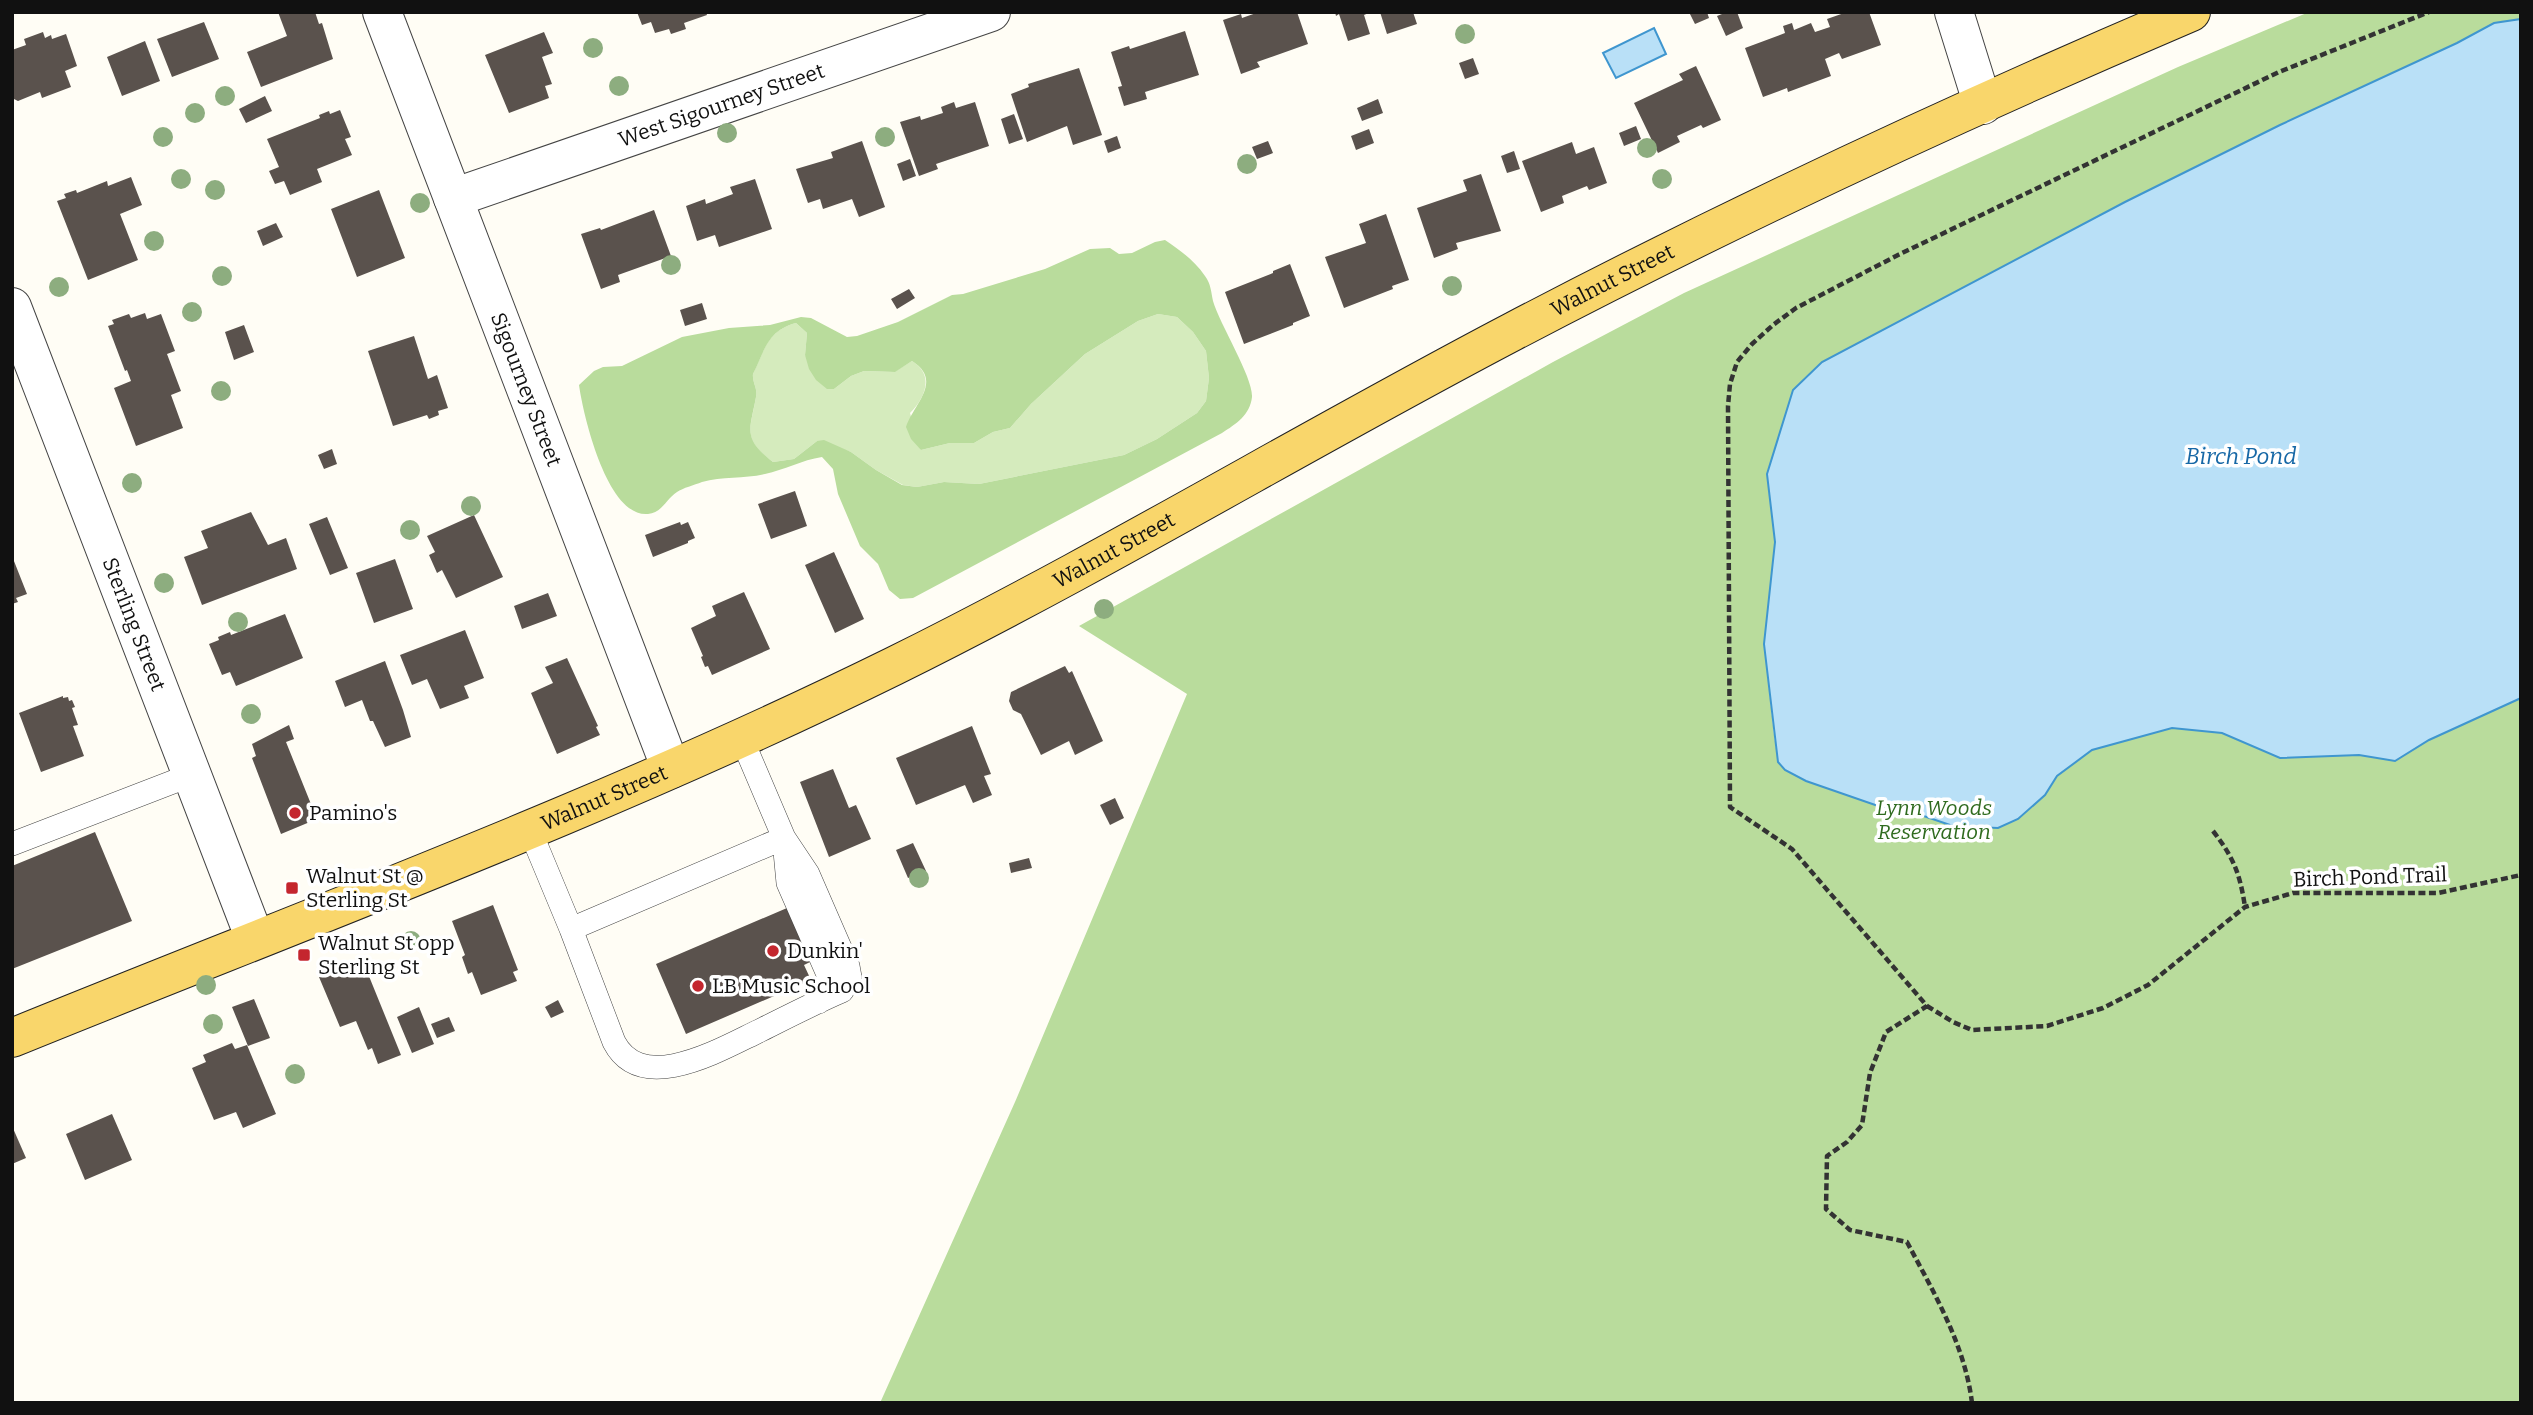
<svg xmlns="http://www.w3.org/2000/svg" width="2533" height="1415" viewBox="0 0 2533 1415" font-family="Bitter,serif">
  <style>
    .green { fill: #d5ebbd }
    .forest { fill: #b9dc9c; fill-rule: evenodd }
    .water { fill: #b9e0f7; stroke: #3f96cf; stroke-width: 2 }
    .building { fill: #5a524d }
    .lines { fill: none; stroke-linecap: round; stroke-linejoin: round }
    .service-casing { stroke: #444; stroke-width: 24 }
    .minor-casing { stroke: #444; stroke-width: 40 }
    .primary-casing { stroke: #222; stroke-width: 40 }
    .path { stroke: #333; stroke-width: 4.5; stroke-dasharray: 7 3.5; stroke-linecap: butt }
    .service { stroke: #fff; stroke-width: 23 }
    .minor { stroke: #fff; stroke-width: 38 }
    .primary { stroke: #f9d66b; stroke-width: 38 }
    .tree { fill: #8dad7f }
    .poi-dot { fill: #c4262e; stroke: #fff; stroke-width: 2.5 }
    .labels { text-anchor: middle; stroke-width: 7; stroke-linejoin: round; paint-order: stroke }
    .street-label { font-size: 21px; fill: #111; stroke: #fff }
    .park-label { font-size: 21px; font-style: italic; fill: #2f6b1f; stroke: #fff }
    .poi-label { font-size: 21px; fill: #111; stroke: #fff; text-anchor: start }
    .water-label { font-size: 23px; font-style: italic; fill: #1768a6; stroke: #fff }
  </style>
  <rect width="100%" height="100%" fill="#fffdf5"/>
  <path class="green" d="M1158,314L1177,317L1193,332L1206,351L1209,378L1206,401L1197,413L1157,439L1124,455L979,484L944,482L917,487L903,485L876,470L851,452L817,441L794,459L773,462C742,438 750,431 756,397C758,389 752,382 753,374C765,349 767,331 796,323L807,333L805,355L834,389L851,376L864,371L894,372L912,361C935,375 925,398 910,413L921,450L950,443H974L993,432L1010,428L1031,404L1085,354L1138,321Z"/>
  <path class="forest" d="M2309,12H2521V19L2494,23L2457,43L2280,125L2125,202L1822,362L1767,474L1775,542L1764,644L1774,735L1778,762L1785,770L1806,781L1881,807L1906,810L1953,826L2045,795L2057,776L2092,750L2172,728L2222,733L2280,758L2359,755L2395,761L2429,740L2521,698V1403H880L1015,1102L1187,694L1079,626L1553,362L1684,293L2178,67Z
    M1165,240C1181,251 1194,260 1205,276C1211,284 1211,292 1213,301C1220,325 1253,377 1252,397C1250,415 1236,424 1222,433L913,598L900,599L889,590L878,564L860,546L838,494L833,469L822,457C802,460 784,470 765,474C745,479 722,476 702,482C694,485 683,488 677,492C666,499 662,513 648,514C607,518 583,414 579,385L594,371L603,367L622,366L682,337L729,328L770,325L801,317L811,318L847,337L857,336L898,322L952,295L963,294L1045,269L1090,249L1110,248L1119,254L1132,253L1155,242ZM1158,314L1177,317L1193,332L1206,351L1209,378L1206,401L1197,413L1157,439L1124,455L979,484L944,482L917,487L902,485L876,470L851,452L824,440L817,441L794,459L773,462C742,438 750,430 756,397C758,389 752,382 753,374C765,350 767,331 796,323L807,333L805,355L809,369L816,380L827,389H834L851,376L864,371L895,372L912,361C944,381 913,405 906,427L911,439L921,450L950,443H974L993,432L1010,428L1031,404L1085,354L1138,321Z"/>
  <path class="water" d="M2521,19V698L2429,740L2395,761L2359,755L2280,758L2222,733L2172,728L2092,750L2057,776L2045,795L2018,819L1998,828L1953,826L1906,810L1881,807L1806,781L1785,770L1778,762L1764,644L1775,542L1767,474L1793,390L1822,362L2125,202L2280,125L2457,43L2494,23Z
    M1654,28L1666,54L1616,78L1603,53Z"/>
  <path class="building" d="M278,12H315L319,24L322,23L333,59L261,87L247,52L287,36Z
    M637,12H706L707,15L684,23L686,29L671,34L669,29L655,33L651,22L642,25Z
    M1259,12H1297L1308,44L1257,62L1260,67L1241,74L1223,20L1241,14L1242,18Z
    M1335,12H1371L1364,15L1370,34L1348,41L1339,14L1336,16Z
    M1380,12H1413L1417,24L1387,34Z
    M1689,12H1707L1709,18L1695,24Z
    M1727,12H1737L1743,28L1726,36L1717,16Z
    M1847,12H1869L1881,45L1842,59L1839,53L1825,59L1831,76L1788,92L1787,88L1763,97L1745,48L1785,33L1783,26L1792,23L1794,30L1811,23L1815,32L1830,27L1827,19Z
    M204,22L219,59L172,77L157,39Z
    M1185,31L1199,75L1145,92L1147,99L1124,106L1118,87L1122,86L1111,52L1129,46L1130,49Z
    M43,32L45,38L51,35L52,39L66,34L77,66L65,71L71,87L42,98L40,92L18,101L12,98V50L26,45L24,39Z
    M544,32L553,53L542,57L552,84L545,86L549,98L509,113L485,55Z
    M145,41L160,81L122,96L107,57Z
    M1473,58L1479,74L1465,79L1459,63Z
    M1696,66L1721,120L1703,128L1701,125L1677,136L1680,142L1658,153L1634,103L1683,80L1679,74Z
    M1079,68L1102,135L1073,145L1067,126L1027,142L1011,94L1029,87L1028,84Z
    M265,96L272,111L246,123L239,109Z
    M1378,99L1383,113L1362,121L1357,108Z
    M954,102L956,108L975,102L989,146L936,164L938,169L919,176L900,122L920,116L921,120L943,113L941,107Z
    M340,110L351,137L345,139L352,155L317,169L322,182L290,195L284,181L275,184L269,171L279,167L267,139L320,118L319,115L329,111L330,114Z
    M1014,114L1023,139L1009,144L1001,119Z
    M1636,126L1641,139L1624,146L1619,133Z
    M1369,129L1374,143L1356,150L1351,136Z
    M1117,136L1121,148L1108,153L1104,141Z
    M862,141L885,207L859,217L852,199L823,209L820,199L808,203L796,169L833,158L831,152Z
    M1268,141L1273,153L1257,159L1252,147Z
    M1572,142L1576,154L1594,147L1607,183L1589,190L1587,186L1562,196L1564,203L1541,212L1522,161Z
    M1514,151L1520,169L1507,173L1501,156Z
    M910,159L916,176L903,181L897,164Z
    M1481,174L1501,231L1456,243L1458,249L1434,258L1417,208L1467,191L1463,180Z
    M131,177L142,205L120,214L138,260L88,280L57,201L66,198L64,194L76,190L77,193L107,181L108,186Z
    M755,179L772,229L719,247L715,235L697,241L686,206L705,199L706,204L733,194L730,187Z
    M379,190L405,258L357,277L331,209Z
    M654,210L671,256L618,275L620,282L601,289L581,234L600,228L601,230Z
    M1386,214L1409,280L1392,286L1393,289L1344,308L1325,257L1366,243L1359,224Z
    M276,223L283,237L263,246L257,231Z
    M1290,264L1310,316L1293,323V325L1244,344L1225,292L1273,273V271Z
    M909,289L915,298L897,309L891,299Z
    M702,303L707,319L685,326L680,310Z
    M145,313L147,319L161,314L175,351L167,354L181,391L171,395L183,428L136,446L114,388L131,381L127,370L125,371L108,326L114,324L112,320L129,314L131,318Z
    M244,325L254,352L234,360L225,332Z
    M414,336L428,379L437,375L448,408L438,411L439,415L429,419L427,415L393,426L368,351Z
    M332,449L337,464L324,469L318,455Z
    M795,491L807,526L771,539L758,504Z
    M251,512L268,545L286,538L297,569L202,605L184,557L208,548L201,531Z
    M474,515L503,577L456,598L442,570L437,573L429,555L435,552L427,536Z
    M327,517L348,568L330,575L309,524Z
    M680,522L681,525L688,522L695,538L688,541V543L653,557L645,535Z
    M834,552L864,619L835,633L805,565Z
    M12,556L27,594L16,598L18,602L12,604Z
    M395,559L413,609L374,623L356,573Z
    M744,592L770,649L712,675L708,666L705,667L701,657L703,656L691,628L716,616L712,606Z
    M548,593L557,616L522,629L514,606Z
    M285,614L303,658L236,686L230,672L222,675L209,644L219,640L218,637L230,632L231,635Z
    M465,630L484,678L464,686L469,698L440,709L427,679L412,685L400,655Z
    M567,658L598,726L596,727L600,735L557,754L531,693L553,683L545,667Z
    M385,661L403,710L411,737L385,747L373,721H370L362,700L345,707L335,681Z
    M1065,666L1069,673L1072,671L1103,741L1075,755L1069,741L1041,755L1021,714L1013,710L1009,701L1011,692Z
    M63,696V698L68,697L69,701L72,700L75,707L72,708L78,725L73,726L84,756L41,772L19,713Z
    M289,725L294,739L286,742L317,819L281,834L252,758L256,756L252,744Z
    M972,726L991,774L984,776L992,795L973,803L965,785L916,805L896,758Z
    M833,769L849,808L856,805L871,839L829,857L800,782Z
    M1115,798L1124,818L1110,825L1100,805Z
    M95,832L132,921L12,969V866Z
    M913,843L926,871L908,878L896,850Z
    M1029,858L1032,868L1011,873L1009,863Z
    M493,905L518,970L513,972L517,981L481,995L472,972L468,974L462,957L465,955L452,921Z
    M787,908L810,962L804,965L811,980L686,1034L656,964Z
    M362,959L401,1055L378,1064L372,1048L368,1050L356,1021L340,1027L319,977Z
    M254,999L270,1038L248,1046L232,1007Z
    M558,1000L564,1012L551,1018L545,1007Z
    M419,1007L434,1044L412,1053L397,1017Z
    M449,1017L455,1031L437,1038L431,1024Z
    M232,1043L235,1049L247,1045L276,1114L243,1128L236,1112L214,1120L192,1068L206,1062L203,1055Z
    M112,1114L132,1160L85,1180L66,1134Z
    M12,1126L26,1158L12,1164Z"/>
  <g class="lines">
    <defs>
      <path id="service" d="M529,828L571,929L784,838L741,737
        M784,841L788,883L830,979V990L819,1002
        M12,844L191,775
        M571,929L614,1042C642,1096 721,1049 759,1031C787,1017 814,1003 842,991L850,977L848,966L808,874L784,838"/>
      <g id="minor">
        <path id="s1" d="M382,12L671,769"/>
        <path d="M1954,12L1983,105"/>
        <path id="s2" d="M453,198L991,12"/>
        <path id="s3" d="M12,307L255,939"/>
      </g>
      <g id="primary">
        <path id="s4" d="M12,1038C307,918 608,807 894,666C1104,562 1304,441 1512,332C1733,216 1961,110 2191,12"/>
      </g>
    </defs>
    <use href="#service" class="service-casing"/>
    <use href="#minor" class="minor-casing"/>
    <use href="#primary" class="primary-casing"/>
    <path class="path" d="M2213,831C2234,858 2240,874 2245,907
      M1927,1006L1953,1022L1972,1030L2047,1026L2103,1008L2148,985L2245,907L2293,893H2438L2521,875
      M1972,1403C1965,1345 1934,1293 1907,1242L1850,1230L1826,1209L1827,1156L1847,1142L1862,1125L1870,1073L1886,1032L1927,1006L1792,849L1730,807L1728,406L1730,384L1737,362L1752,344L1773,325L1796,308L1898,255L2279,72L2429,12"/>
    <use href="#service" class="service"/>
    <use href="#minor" class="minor"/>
    <use href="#primary" class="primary"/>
  </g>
  <g class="tree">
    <circle cx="1465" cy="34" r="10"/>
    <circle cx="593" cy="48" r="10"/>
    <circle cx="619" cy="86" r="10"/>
    <circle cx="225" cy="96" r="10"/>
    <circle cx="195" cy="113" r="10"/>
    <circle cx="727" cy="133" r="10"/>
    <circle cx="163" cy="137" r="10"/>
    <circle cx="885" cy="137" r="10"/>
    <circle cx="1647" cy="148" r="10"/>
    <circle cx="1247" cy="164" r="10"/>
    <circle cx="181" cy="179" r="10"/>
    <circle cx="1662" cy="179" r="10"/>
    <circle cx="215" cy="190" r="10"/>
    <circle cx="420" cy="203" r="10"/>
    <circle cx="154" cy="241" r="10"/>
    <circle cx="671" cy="265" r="10"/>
    <circle cx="222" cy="276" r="10"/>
    <circle cx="1452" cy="286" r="10"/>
    <circle cx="59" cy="287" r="10"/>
    <circle cx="192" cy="312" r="10"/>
    <circle cx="221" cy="391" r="10"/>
    <circle cx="132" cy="483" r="10"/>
    <circle cx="471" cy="506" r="10"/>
    <circle cx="410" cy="530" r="10"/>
    <circle cx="164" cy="583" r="10"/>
    <circle cx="1104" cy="609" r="10"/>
    <circle cx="238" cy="622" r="10"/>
    <circle cx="251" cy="714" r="10"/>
    <circle cx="919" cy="878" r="10"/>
    <circle cx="411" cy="941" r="10"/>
    <circle cx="206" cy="985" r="10"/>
    <circle cx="213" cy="1024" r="10"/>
    <circle cx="295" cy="1074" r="10"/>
  </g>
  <g class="poi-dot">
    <circle cx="295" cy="813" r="7"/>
    <rect x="285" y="881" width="14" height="14" rx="3.5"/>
    <circle cx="773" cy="951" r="7"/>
    <rect x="297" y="948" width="14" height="14" rx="3.5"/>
    <circle cx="698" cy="986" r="7"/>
  </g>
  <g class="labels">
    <g class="street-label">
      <text dy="7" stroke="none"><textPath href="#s2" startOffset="284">West Sigourney Street</textPath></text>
      <text dy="7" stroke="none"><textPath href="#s4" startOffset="1773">Walnut Street</textPath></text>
      <text dy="7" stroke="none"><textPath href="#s1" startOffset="404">Sigourney Street</textPath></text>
      <text dy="7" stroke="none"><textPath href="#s4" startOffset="1206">Walnut Street</textPath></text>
      <text dy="7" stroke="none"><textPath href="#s3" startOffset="340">Sterling Street</textPath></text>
      <text dy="7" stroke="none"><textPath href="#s4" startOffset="639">Walnut Street</textPath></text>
      <text transform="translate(2370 877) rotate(-2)" y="7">Birch Pond Trail</text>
    </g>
    <g class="park-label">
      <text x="1934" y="815">Lynn Woods<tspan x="1934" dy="24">Reservation</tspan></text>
    </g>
    <g class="poi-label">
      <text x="309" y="820">Pamino's</text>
      <text x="306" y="883">Walnut St @<tspan x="306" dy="24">Sterling St</tspan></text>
      <text x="318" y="950">Walnut St opp<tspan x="318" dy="24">Sterling St</tspan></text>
      <text x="787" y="958">Dunkin'</text>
      <text x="712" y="993">LB Music School</text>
    </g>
    <g class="water-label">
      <text x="2241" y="464">Birch Pond</text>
    </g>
  </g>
  <rect width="2533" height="1415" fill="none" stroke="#111111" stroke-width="28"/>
</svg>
